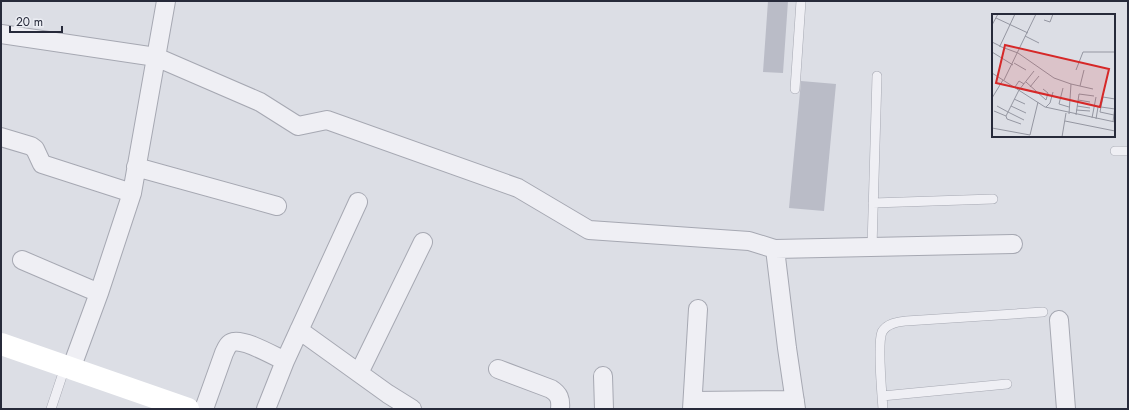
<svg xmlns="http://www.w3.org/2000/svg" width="1129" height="410" viewBox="0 0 1129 410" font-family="Jost,sans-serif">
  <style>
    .building { fill: #babcc7 }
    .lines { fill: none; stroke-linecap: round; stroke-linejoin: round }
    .lane-casing { stroke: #a6a8b2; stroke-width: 10 }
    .street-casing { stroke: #a6a8b2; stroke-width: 20 }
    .lane { stroke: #efeff4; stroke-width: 9 }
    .street { stroke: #efeff4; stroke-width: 18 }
    .secondary { stroke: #fff; stroke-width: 22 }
    .inset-road { fill: none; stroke: #9496a1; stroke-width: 1 }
    .view { fill: #d62828; fill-opacity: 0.15; stroke: #d62828; stroke-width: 2 }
    .inset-edge { fill: none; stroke: #272a3a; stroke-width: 2 }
  </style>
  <rect width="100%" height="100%" fill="#dcdee5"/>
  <path class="building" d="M768,1H788L783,73L763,72Z
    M801,81L836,84L824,211L789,208Z"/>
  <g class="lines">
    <defs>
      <path id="lane" d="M795,89L801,1
        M1115,151H1128
        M873,203L993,199
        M872,247L877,76
        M882,396L1007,384
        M51,409L65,367
        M883,409C882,394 877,344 882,332C887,323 898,322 906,321L1043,312"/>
      <path id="street" d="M1,34L156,57L260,102L298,126L327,120L518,188L589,230L749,241L775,249L787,348L796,409
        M1,137L31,146L35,149L42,164L132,193
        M136,167L277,206
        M775,249L1013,244
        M22,260L99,293
        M1059,320L1066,409
        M299,330L388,394L412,409
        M71,369L99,293L132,193L166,1
        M498,369L551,389C559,394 561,399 560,409
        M359,373L423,242
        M603,376L604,409
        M693,401L795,400
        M204,409L224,353C226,349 228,343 233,342C245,339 274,356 285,361
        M266,409L285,361L358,202
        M692,409L698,309"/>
    </defs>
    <use href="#lane" class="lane-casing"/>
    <use href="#street" class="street-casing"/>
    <use href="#lane" class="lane"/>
    <use href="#street" class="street"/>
    <path class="secondary" d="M1,344L188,409"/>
  </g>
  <g transform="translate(992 14)">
    <rect width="123" height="123" fill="#dcdee5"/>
    <path class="inset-road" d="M4,4L36,19M52,6L58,8L61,0M0,11L6,0M33,22L47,29M0,28L8,32L23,0M7,32L26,39L62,64L79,70L77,100M0,38L21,51M22,49L34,56M84,56L91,38H123M0,59L53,93L123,108M12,66L44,0M34,68L54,86L56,79L51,75M79,70L101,75M88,72L92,56M23,73L27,67L32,70M38,73L47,62M71,74L67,90L77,93M27,76L14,102L15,105L29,110M27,76L42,57M0,84L11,66M22,85L33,90M86,86L98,88M5,92L16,98M19,92L34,99M85,92L98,94M54,93L58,89L61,78M109,93L123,95M84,96L98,97M2,97L14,102M16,98L32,106M84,101L87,80L102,82M122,101L108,98L111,83L123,85M100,104L104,83M104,105L106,93M73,107L123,117M121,108L123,92M0,114L38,121L46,88M70,123L74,99"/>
    <path class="view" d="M13,31L117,55L108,93L4,69Z"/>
    <rect width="123" height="123" class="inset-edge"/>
  </g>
  <rect width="1129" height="410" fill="none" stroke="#272a3a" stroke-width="4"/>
  <path d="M10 26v6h52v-6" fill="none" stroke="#272a3a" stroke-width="2"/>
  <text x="16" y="26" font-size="12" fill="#272a3a" stroke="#ebedf3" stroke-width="3" paint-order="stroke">20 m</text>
</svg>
